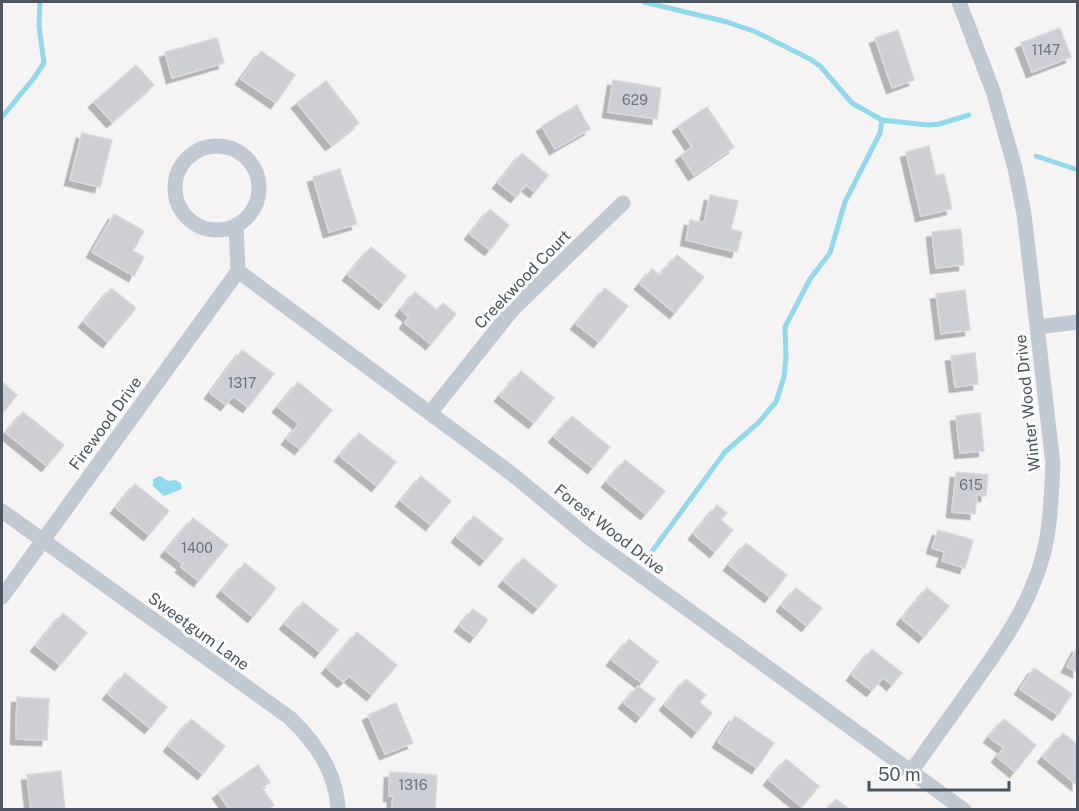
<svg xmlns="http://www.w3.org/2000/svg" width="1079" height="811" viewBox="0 0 1079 811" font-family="'Public Sans',sans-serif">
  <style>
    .water { fill: #90daee }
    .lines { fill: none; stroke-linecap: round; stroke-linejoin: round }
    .stream { stroke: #90daee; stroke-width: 5 }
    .building { fill: #cdcfd5; stroke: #d7d9de; stroke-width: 1.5; filter: url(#shadow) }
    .street { stroke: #c1cad2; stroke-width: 15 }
    .labels { text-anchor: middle; stroke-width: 6; stroke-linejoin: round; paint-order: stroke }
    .number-label { font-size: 14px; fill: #6b747e }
    .street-label { font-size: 16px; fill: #4a5661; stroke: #fff }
  </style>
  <defs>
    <filter id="shadow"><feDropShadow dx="-5.5" dy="5.5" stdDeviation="0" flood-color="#0004"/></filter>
  </defs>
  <rect width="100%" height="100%" fill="#f5f3f3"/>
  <path class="water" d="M160,476L168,481L175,480L181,483L182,489L164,496L153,486V479Z"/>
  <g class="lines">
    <path class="stream" d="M644,2L727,22L756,32L810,59L820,66L852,103L882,120L928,125L939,124L969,115
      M2,117L34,78L44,63L39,26L40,2
      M1036,156L1078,170
      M647,561L653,550L725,452L758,423L776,402L784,377L786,357L785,327L810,279L830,253L845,202L880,133L882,120"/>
  </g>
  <path class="building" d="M1060,28L1071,57L1032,72L1021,43Z
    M898,30L914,80L892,88L875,38Z
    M217,38L224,63L172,78L165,52Z
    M261,51L295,75L276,103L241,79Z
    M136,65L154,85L112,122L94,102Z
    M613,80L661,88L657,119L608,112Z
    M326,81L359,123L331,145L297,103Z
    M577,105L590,129L555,149L542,126Z
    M707,107L734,147L694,175L681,155L692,147L678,126Z
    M82,133L112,140L100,187L70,180Z
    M929,146L936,176L944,174L952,209L921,216L906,152Z
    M522,153L548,175L535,192L526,185L516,197L498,183Z
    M340,169L357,224L329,232L313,177Z
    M710,195L738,201L731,229L742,232L737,252L686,240L690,220L704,223Z
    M490,209L509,225L490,250L470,234Z
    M114,214L144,231L133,251L144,257L134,276L92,252Z
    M961,229L964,265L936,268L932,232Z
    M371,247L406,276L384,304L348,275Z
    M677,255L704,277L675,313L640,284L652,269L660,275Z
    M111,288L136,308L108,342L84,322Z
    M605,288L628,306L599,342L576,324Z
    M965,290L970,330L941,334L936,294Z
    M415,292L437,310L443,303L456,314L431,344L405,323L409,317L401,310Z
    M242,350L274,374L248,407L233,396L226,405L210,393Z
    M975,353L978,384L955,387L951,356Z
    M521,371L554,398L534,423L500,396Z
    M2,382L17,395L2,414Z
    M298,382L332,410L300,449L287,439L299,424L278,407Z
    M23,412L64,445L47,466L6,433Z
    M980,413L984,451L960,453L956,416Z
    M572,416L610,447L593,468L554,437Z
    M359,433L396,462L377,486L340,456Z
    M625,460L665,491L646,514L607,482Z
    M956,472L988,475L986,496L977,495L975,514L952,512Z
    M421,476L451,501L431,525L401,501Z
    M135,484L169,511L149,535L116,508Z
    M717,505L727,513L721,520L733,530L715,552L694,534Z
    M474,516L503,539L485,560L457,537Z
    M193,518L228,545L199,581L181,567L183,564L166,551Z
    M938,530L973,540L965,568L942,561L945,552L932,548Z
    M746,543L787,575L770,597L729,565Z
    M523,558L557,586L538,608L504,581Z
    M245,563L276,588L253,617L222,591Z
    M796,588L822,608L807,626L782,606Z
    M927,588L949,606L924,637L902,619Z
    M303,602L338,630L320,652L285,624Z
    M473,609L488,620L475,637L460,626Z
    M63,613L87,633L60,665L36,646Z
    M357,632L397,665L372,695L349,676L343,682L327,668Z
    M629,639L658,662L642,683L612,660Z
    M1078,646V672L1067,667Z
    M872,649L902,673L892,685L883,677L872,691L852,675Z
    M1034,668L1072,694L1058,715L1020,689Z
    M125,673L167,707L150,728L108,694Z
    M686,679L706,695L699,702L712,713L697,732L665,705Z
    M638,686L655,699L641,717L624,703Z
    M17,697L49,699L47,740L16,739Z
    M396,703L413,743L385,754L368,715Z
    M735,716L774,743L757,768L718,742Z
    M191,719L225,746L203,774L169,746Z
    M1004,719L1036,745L1015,772L997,757L1004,748L989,737Z
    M1063,733L1078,745L1077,785L1043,757Z
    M786,759L819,786L802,807L769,780Z
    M258,765L270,782L262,788L274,805L268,810H230L218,793Z
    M61,771L65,810H31L27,775Z
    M390,772L437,775L435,810H392L393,796H389Z
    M836,799L850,810H827Z"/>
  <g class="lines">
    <path class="street" d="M175 188a42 42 0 1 1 84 0a42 42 0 1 1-84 0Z
      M236,225L238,271
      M238,271L512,474L588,537L964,810
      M1037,327L1078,322
      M430,413L513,309L623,203
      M2,511L290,718C315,742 337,773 338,810
      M2,597L238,271
      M911,772C931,743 952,715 972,686C1001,646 1028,608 1042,559C1051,528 1051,496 1053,464L1024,214L1015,168L993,91L959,2"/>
  </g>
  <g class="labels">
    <g class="number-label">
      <text x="1046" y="55">1147</text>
      <text x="635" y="105">629</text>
      <text x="242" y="388">1317</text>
      <text x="971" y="490">615</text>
      <text x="197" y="553">1400</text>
      <text x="413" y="790">1316</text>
    </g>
    <g class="street-label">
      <text transform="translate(522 279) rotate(-46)" y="6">Creekwood Court</text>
      <text transform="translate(1027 403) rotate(-96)" y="6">Winter Wood Drive</text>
      <text transform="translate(105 423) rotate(-54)" y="6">Firewood Drive</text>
      <text transform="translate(610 529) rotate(38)" y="6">Forest Wood Drive</text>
      <text transform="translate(199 631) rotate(36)" y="6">Sweetgum Lane</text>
    </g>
  </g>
  <rect width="1079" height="811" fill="none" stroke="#4a5661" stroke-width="6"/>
  <path d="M869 781v9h140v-9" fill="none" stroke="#4a5661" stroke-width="3"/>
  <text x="878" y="781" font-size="18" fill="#4a5661" stroke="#ffffff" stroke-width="4.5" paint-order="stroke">50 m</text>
</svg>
